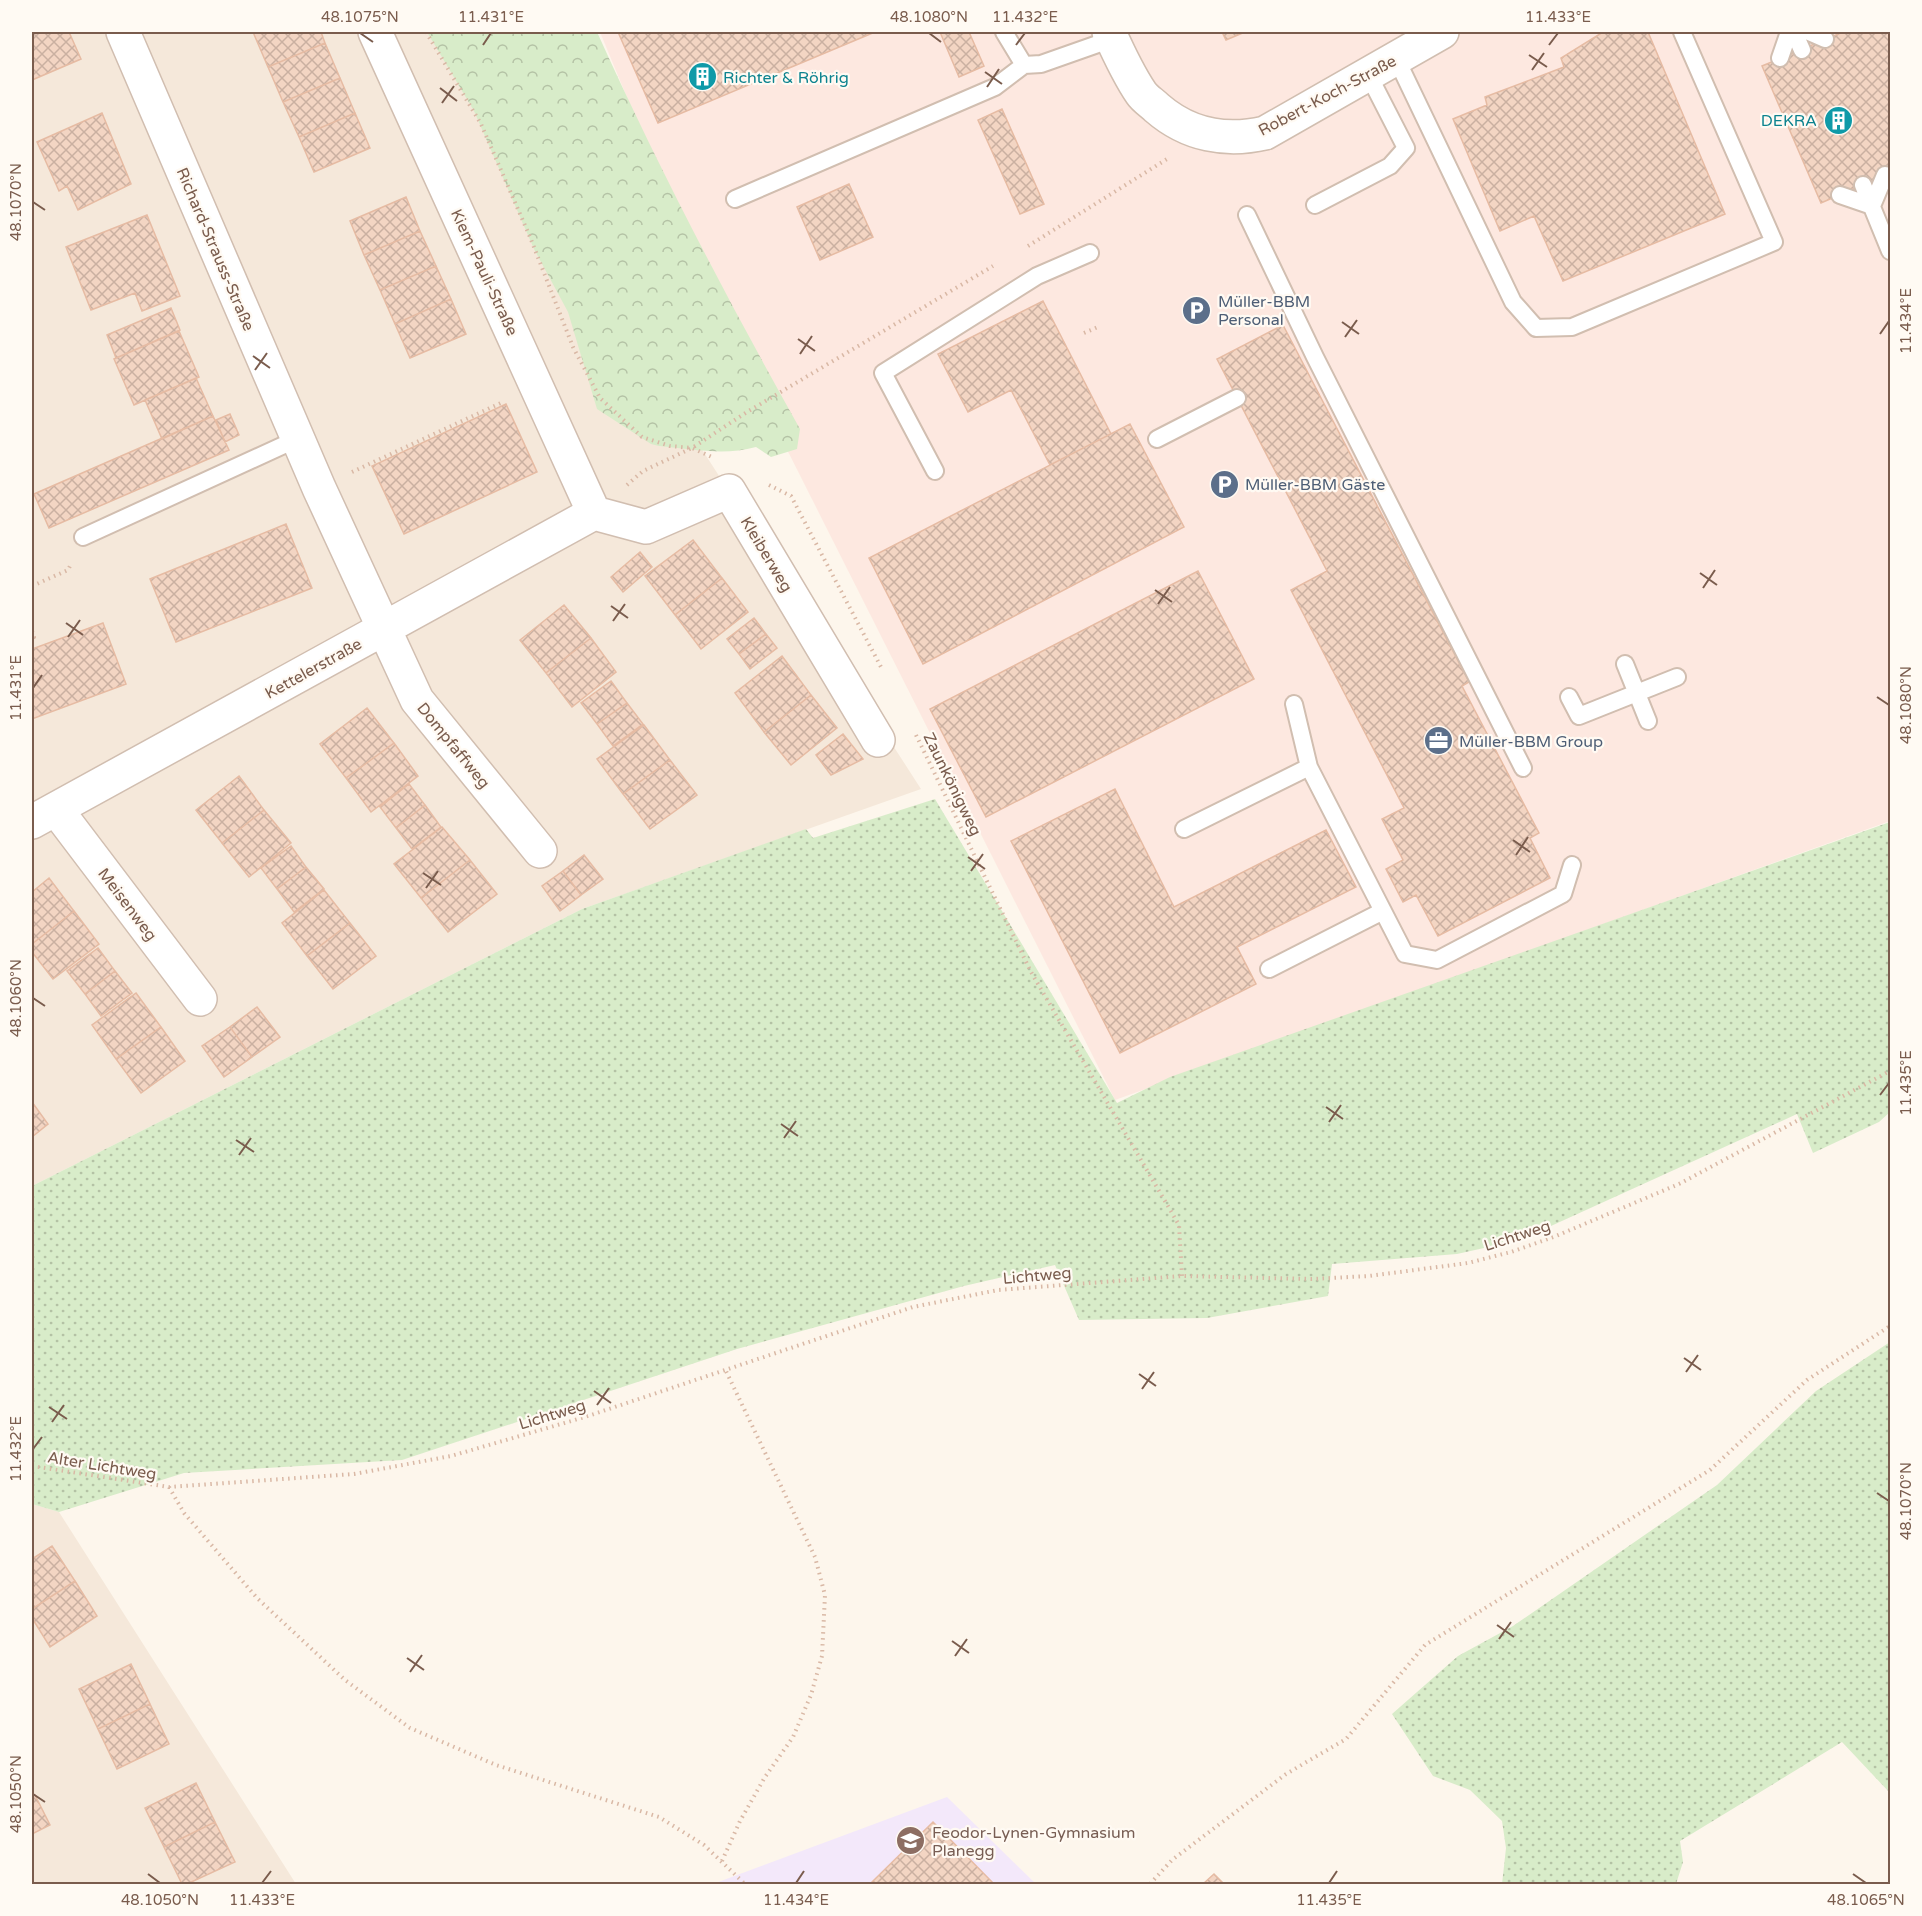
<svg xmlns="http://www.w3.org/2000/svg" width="1922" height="1916" viewBox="0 0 1922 1916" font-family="'Varela Round',sans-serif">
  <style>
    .residential { fill: #f5e8da }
    .commercial { fill: #fde8e0 }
    .education { fill: #f3e8fa }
    .grass { fill: url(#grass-dots) }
    .forest { fill: url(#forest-crowns) }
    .building { fill: url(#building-cross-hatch); stroke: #e6bba3; stroke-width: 1.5 }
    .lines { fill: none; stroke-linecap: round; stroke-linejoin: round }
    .service-casing { stroke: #d1beb0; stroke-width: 20 }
    .minor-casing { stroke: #d1beb0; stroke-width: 36 }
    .path { stroke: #d9b8a5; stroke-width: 4; stroke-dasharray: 1.5 4.5; stroke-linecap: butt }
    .service { stroke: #fff; stroke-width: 16 }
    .minor { stroke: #fff; stroke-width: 33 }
    .ticks { fill: none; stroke: #7a5c4d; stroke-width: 2 }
    .labels { text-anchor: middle; stroke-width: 4.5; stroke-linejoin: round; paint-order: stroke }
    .culture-label { font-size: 16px; fill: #0d838f; stroke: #fffaf3; text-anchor: start }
    .street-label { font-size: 16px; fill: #7a5c4d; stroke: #fffaf3 }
    .service-label { font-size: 16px; fill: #4e5e75; stroke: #fffaf3; text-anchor: start }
    .education-label { font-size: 16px; fill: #785e54; stroke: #fffaf3; text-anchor: start }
    .neatline { fill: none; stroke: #7a5c4d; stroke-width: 2 }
    .ticks-label { font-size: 15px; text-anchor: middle; fill: #7a5c4d }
  </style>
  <defs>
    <pattern id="grass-dots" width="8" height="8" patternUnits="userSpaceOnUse" patternTransform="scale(1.5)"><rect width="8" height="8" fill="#d8ecc9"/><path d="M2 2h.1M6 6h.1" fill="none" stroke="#b4c2a5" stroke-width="1.8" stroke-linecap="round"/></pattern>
    <pattern id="forest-crowns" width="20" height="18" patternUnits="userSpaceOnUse" patternTransform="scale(1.5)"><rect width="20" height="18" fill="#d8ecc9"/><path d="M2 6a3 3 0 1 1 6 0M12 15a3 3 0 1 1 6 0" fill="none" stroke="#b4c2a5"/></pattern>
    <pattern id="building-cross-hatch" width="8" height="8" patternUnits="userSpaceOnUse" patternTransform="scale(1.5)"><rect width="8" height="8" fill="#f3d5c3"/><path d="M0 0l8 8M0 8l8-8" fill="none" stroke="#cab0a1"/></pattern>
  </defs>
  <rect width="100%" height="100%" fill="#fdf6ec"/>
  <path class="residential" d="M32,32H505L652,372L921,789L582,909L32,1186Z
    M32,1504L59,1512L296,1884H32Z"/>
  <path class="commercial" d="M600,32H1890V821L1115,1100L705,287Z"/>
  <path class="education" d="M947,1797L1036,1884H713Z"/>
  <path class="grass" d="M935,799L1117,1103L1170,1077L1890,822V1112L1879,1122L1813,1153L1797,1114L1520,1240L1457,1254L1332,1264L1328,1296L1207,1318L1079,1320L1055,1265L964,1286L737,1349L402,1460L184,1473L59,1512L32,1504V1186L582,909L806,829L813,838Z
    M1890,1342V1793L1842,1742L1680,1841L1683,1862L1676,1884H1502L1506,1848L1502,1821L1470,1790L1433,1776L1392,1714L1458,1656L1513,1626L1717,1485L1816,1391Z"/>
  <path class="forest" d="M427,32H597C658,167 727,299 800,429L797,449L771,457L756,447C724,456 692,449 659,446L651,444L597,409L568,312L534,249L474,111Z"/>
  <path class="building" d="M32,32H69L81,59L32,80Z
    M253,32H321L325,43L268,67Z
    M618,32H875L658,123Z
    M940,32H969L984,66L959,77Z
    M1222,32H1245L1226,40Z
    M1603,32H1648L1725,214L1563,281L1534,216L1500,231L1453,119L1487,105L1485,97L1564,67L1561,58Z
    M1843,32H1890V173L1821,203L1762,66Z
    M325,43L340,78L283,102L268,67Z
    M340,78L355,113L299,137L283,102Z
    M1002,109L1044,204L1020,214L978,120Z
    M102,113L131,184L78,210L67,186L59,191L37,142Z
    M355,113L370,148L314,172L299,137Z
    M849,184L873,237L820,260L797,207Z
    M406,197L420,231L364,255L350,221Z
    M147,215L180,296L142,311L135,293L91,310L66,247Z
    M420,231L436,266L380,290L364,255Z
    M436,266L451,299L395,324L380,290Z
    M451,299L466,334L410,358L395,324Z
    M1043,301L1111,434L1050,465L1011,390L968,412L938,354Z
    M171,308L180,330L116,358L107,335Z
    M1283,325L1469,682L1462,686L1539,833L1530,838L1550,878L1438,936L1416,895L1403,902L1386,869L1403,860L1382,819L1404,808L1291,590L1327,571L1217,359Z
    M179,331L199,377L134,405L114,359Z
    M196,378L213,416L162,439L145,400Z
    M506,404L537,472L404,534L372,466Z
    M230,414L239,435L225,442L216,420Z
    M213,416L229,450L49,528L34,494Z
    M1130,424L1184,527L923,664L869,558Z
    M286,524L312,588L176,642L150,579Z
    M693,540L722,578L675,615L645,576Z
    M640,552L652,567L623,592L611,577Z
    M1198,571L1254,679L986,817L930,709Z
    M722,578L748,612L701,649L675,615Z
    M564,605L591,638L546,673L520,640Z
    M754,618L766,634L739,654L727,639Z
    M103,623L126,684L32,719V649Z
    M766,634L777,648L750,669L739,654Z
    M591,638L616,672L572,707L546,673Z
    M782,656L811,695L764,732L735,693Z
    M611,681L627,703L597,724L581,703Z
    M811,695L837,728L791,765L764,732Z
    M627,703L643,724L613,746L597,724Z
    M367,708L394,743L346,778L320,744Z
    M644,725L670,760L623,794L597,759Z
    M843,734L863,759L831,775L816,755Z
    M394,743L418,776L371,812L346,778Z
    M670,760L697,795L650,829L623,794Z
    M239,776L264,810L222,843L196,810Z
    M409,784L425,805L396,828L380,807Z
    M1115,789L1174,907L1326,830L1356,887L1237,947L1256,984L1120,1053L1011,841Z
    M425,805L441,827L412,849L396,828Z
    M264,810L291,843L249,877L222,843Z
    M442,827L470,860L421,898L394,864Z
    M291,846L306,867L277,889L261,868Z
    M584,855L603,879L581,895L563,871Z
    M470,860L497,894L448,932L421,898Z
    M306,867L324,889L294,912L277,889Z
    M563,871L581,895L560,911L542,886Z
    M49,878L74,911L32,944V892Z
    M324,890L350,923L307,956L282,923Z
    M74,911L99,944L53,979L32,952V944Z
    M350,923L376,956L333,989L307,956Z
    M98,948L115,971L85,994L67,971Z
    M115,971L132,993L101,1016L85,994Z
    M136,993L161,1027L116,1059L92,1025Z
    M257,1007L280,1037L252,1057L230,1027Z
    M161,1027L185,1061L141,1093L116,1059Z
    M230,1027L252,1057L224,1077L202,1046Z
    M32,1102L48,1124L32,1137Z
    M52,1546L75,1581L32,1609V1559Z
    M75,1581L97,1616L50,1647L32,1618V1609Z
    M131,1664L150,1704L98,1729L79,1689Z
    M150,1704L169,1744L117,1769L98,1729Z
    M196,1783L215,1822L164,1847L145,1808Z
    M35,1795L50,1825L32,1834V1797Z
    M215,1822L235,1862L187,1884H182L164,1847Z
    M933,1822L994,1884H870Z
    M1214,1874L1224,1884H1203Z"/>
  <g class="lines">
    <defs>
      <path id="service" d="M1004,32L1024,65L1041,64L1112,39
        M1794,32L1802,50
        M1809,32L1825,39
        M1396,58L1513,302L1536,328L1572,327L1774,242L1682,32
        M1780,58L1789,32
        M1863,185L1890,251
        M1840,195L1872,206
        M735,199L995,87L1024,65
        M1315,205L1390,166L1406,148L1368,74
        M1872,206L1885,175
        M1247,215L1315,357L1523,768
        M1157,439L1237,398
        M935,471L883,373L1037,276L1090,253
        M83,537L297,439
        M1625,664L1648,721
        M1569,697L1579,716L1677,677
        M1294,704L1309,767L1405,954L1437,960L1563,894L1572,865
        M1184,829L1309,767
        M1269,969L1383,911"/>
      <path id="minor" d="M123,32L319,488L417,700L540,851
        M375,32L594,513
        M1109,32C1118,52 1128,74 1141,93C1145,99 1152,103 1157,108C1188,135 1226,142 1265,133L1442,32
        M594,513L646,527L729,491L878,740
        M56,809L200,999
        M32,822L594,513"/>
    </defs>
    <use href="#service" class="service-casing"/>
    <use href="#minor" class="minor-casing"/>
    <path class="path" d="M426,32L481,124L530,237L573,347L600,398L642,437L670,446L692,448L714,458
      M1028,246L1167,159
      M1084,333L1098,327
      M352,472L503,402
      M627,485L643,471L692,448L747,412L993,266
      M769,485L791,496L881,667
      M32,586L68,570L71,564
      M32,631L34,637L32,638
      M916,735L1031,972L1179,1225L1182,1276
      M32,1466L169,1487L354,1474L451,1456L585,1417L913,1307L998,1290L1182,1276L1312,1279L1369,1276L1468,1263L1511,1252L1556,1236L1679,1184L1890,1071
      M169,1487L184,1513L257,1598L345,1680L410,1728L496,1765L659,1817L704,1845L745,1884
      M722,1861L740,1821L765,1777L793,1737L811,1695L822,1656L825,1595L815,1557L725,1369
      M1150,1884L1172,1860L1286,1774L1346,1739L1425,1645L1710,1470L1807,1380L1890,1326"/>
    <use href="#service" class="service"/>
    <use href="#minor" class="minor"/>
  </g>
  <path class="ticks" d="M360,33L373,42M929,33L941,42M483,45L491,33M1016,45L1025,33M1549,45L1558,33M1529,55L1547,67M1532,70L1544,53M985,72L1002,84M987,87L999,69M440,88L457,101M442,103L454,86M33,202L45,210M1342,322L1359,334M1880,334L1889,321M1345,337L1357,320M798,339L815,351M800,354L812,336M253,356L270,368M255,370L267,353M1700,573L1717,585M1703,588L1715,570M1155,590L1172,602M1158,604L1170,587M611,606L628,618M613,621L625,604M66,623L83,635M68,637L80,620M33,688L42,675M1877,697L1889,705M1513,840L1530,852M1516,855L1528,837M968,857L985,869M971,871L983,854M423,873L441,885M426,888L438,871M33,998L45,1006M1880,1095L1889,1083M1326,1107L1343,1119M1329,1122L1341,1105M781,1124L798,1136M784,1138L796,1121M236,1140L254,1152M239,1155L251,1138M1684,1358L1701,1370M1686,1372L1698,1355M1139,1374L1156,1386M1142,1389L1154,1372M594,1391L611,1403M597,1405L609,1388M49,1407L67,1419M52,1422L64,1405M33,1449L42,1437M1877,1493L1889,1501M1497,1625L1514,1637M1499,1639L1511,1622M952,1641L969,1653M955,1656L967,1639M407,1658L424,1670M410,1672L422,1655M33,1794L45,1802M148,1874L160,1883M1853,1874L1866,1883M262,1883L271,1871M796,1883L804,1871M1329,1883L1337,1871"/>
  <defs>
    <symbol id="building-disc" viewBox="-11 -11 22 22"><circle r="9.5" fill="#0f9aa8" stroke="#fffaf3"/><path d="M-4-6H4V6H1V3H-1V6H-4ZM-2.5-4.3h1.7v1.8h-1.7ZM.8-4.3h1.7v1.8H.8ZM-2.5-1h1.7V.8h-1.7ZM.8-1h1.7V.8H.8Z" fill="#fff"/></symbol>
    <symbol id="parking-disc" viewBox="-11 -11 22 22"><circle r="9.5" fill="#5c6f8a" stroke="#fffaf3"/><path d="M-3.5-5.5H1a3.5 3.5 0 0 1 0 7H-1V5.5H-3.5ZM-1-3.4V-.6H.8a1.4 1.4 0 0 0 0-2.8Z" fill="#fff"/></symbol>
    <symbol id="office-disc" viewBox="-11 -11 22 22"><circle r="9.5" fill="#5c6f8a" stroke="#fffaf3"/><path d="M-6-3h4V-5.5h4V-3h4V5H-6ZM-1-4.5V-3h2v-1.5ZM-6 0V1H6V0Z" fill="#fff"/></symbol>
    <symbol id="school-disc" viewBox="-11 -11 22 22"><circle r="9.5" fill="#8d6e63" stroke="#fffaf3"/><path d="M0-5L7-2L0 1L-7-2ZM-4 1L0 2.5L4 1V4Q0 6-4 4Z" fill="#fff"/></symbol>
  </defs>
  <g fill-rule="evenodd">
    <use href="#building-disc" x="686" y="60" width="33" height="33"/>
    <use href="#building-disc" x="1822" y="104" width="33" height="33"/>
    <use href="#parking-disc" x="1180" y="294" width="33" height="33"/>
    <use href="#parking-disc" x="1208" y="468" width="33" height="33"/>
    <use href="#office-disc" x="1422" y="724" width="33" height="33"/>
    <use href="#school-disc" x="894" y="1824" width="33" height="33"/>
  </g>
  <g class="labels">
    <g class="culture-label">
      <text x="723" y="83">Richter &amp; Röhrig</text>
      <text x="1817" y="126" text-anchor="end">DEKRA</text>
    </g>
    <g class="street-label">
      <text transform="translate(1327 95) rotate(-28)" y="6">Robert-Koch-Straße</text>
      <text transform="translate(216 249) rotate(67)" y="6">Richard-Strauss-Straße</text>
      <text transform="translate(485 272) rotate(65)" y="6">Kiem-Pauli-Straße</text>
      <text transform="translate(767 554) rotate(59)" y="6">Kleiberweg</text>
      <text transform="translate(313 668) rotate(-29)" y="6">Kettelerstraße</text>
      <text transform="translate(454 745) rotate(51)" y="6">Dompfaffweg</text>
      <text transform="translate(953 784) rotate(64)" y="6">Zaunkönigweg</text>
      <text transform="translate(128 904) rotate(53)" y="6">Meisenweg</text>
      <text transform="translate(1517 1235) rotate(-18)" y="6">Lichtweg</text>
      <text transform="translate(1037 1275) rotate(-5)" y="6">Lichtweg</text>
      <text transform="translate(552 1414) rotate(-17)" y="6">Lichtweg</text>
      <text transform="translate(102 1465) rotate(9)" y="6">Alter Lichtweg</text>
    </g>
    <g class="service-label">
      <text x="1218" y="307">Müller-BBM<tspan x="1218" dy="18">Personal</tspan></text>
      <text x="1245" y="490">Müller-BBM Gäste</text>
      <text x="1459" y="747">Müller-BBM Group</text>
    </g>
    <g class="education-label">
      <text x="932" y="1838">Feodor-Lynen-Gymnasium<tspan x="932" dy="18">Planegg</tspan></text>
    </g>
  </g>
  <rect width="1922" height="1916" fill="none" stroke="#fffaf3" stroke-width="66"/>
  <rect x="33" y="33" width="1856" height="1850" class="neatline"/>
  <g class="ticks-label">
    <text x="360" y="22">48.1075°N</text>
    <text x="491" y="22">11.431°E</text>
    <text x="929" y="22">48.1080°N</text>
    <text x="1025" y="22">11.432°E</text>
    <text x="1558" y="22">11.433°E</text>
    <text transform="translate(16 202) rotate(-90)" y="5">48.1070°N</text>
    <text transform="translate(1906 321) rotate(-90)" y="5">11.434°E</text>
    <text transform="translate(16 688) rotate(-90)" y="5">11.431°E</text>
    <text transform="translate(1906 705) rotate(-90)" y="5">48.1080°N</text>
    <text transform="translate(16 998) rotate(-90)" y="5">48.1060°N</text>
    <text transform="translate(1906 1083) rotate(-90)" y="5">11.435°E</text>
    <text transform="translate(16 1449) rotate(-90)" y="5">11.432°E</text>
    <text transform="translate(1906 1501) rotate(-90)" y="5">48.1070°N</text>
    <text transform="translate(16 1794) rotate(-90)" y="5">48.1050°N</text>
    <text x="160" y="1905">48.1050°N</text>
    <text x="262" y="1905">11.433°E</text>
    <text x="796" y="1905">11.434°E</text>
    <text x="1329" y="1905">11.435°E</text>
    <text x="1866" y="1905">48.1065°N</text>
  </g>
</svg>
